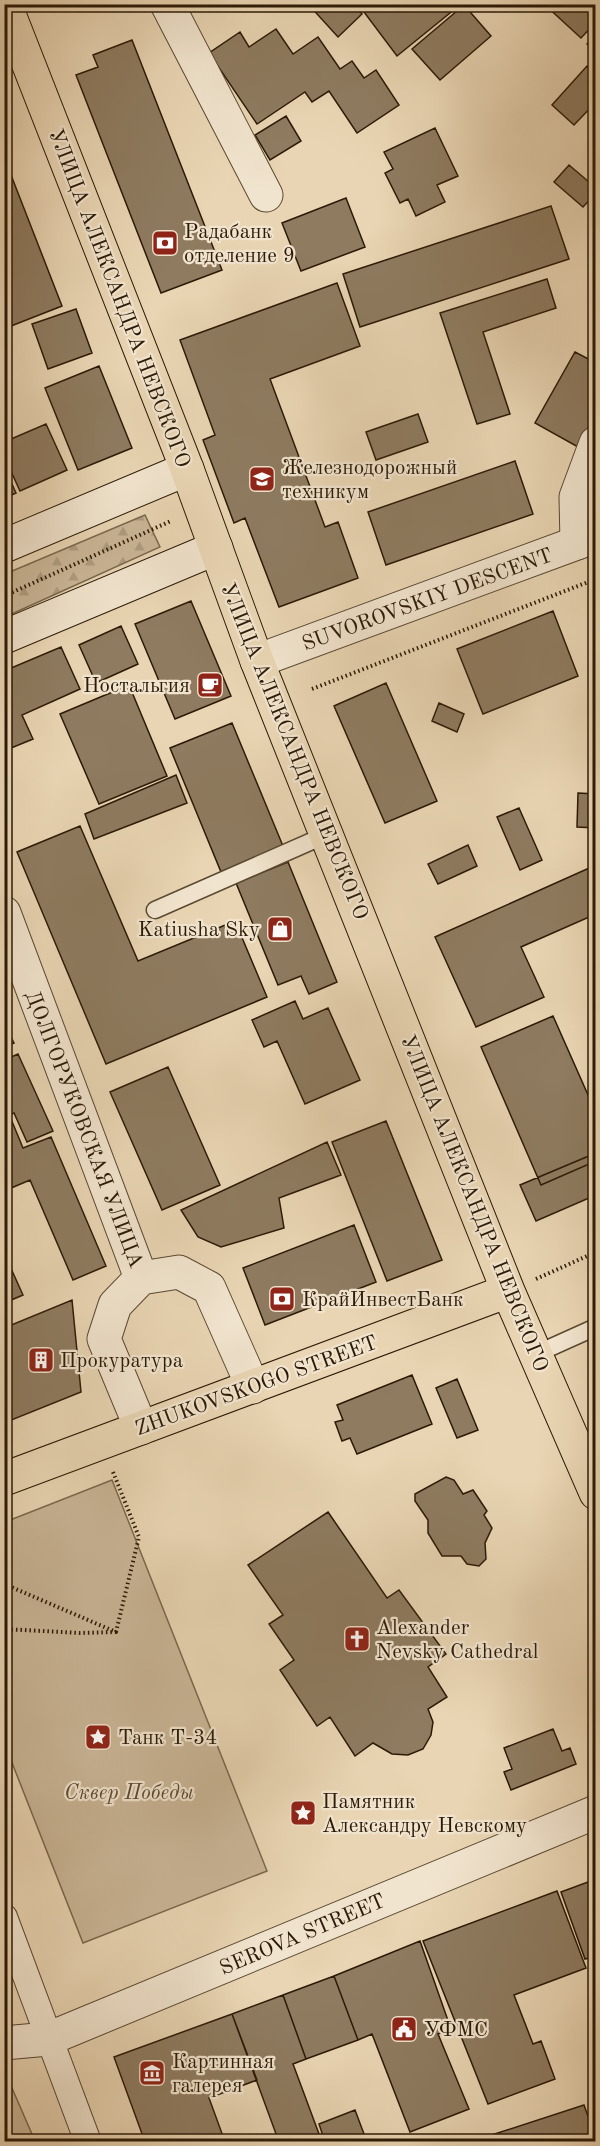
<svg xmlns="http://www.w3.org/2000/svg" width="600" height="2146" viewBox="0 0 600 2146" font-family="'Old Standard TT',serif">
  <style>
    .forest { fill: url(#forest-firs); stroke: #7a684e; stroke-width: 1.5 }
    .green { fill: #c9b596; stroke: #7a684e; stroke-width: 1.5 }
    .building { fill: #8e7b60; stroke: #2b1a07; stroke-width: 1.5 }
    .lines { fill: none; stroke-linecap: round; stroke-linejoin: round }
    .service-casing { stroke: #5a4932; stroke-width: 19 }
    .pedestrian-casing { stroke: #5a4932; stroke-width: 28 }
    .minor-casing { stroke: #5a4932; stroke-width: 35 }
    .tertiary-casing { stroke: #5a4932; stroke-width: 35 }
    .secondary-casing { stroke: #2b1a07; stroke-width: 35 }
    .primary-casing { stroke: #2b1a07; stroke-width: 35 }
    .path { stroke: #2b1a07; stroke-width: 4; stroke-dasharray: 1.5 3; stroke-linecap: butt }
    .service { stroke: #f1e4ce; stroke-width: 16 }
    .pedestrian { stroke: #f1e4ce; stroke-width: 26 }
    .minor { stroke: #f1e4ce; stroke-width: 33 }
    .tertiary { stroke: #f1e4ce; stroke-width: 33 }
    .secondary { stroke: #f1e4ce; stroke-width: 33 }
    .primary { stroke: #e9d5b3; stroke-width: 33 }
    .labels { text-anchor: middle; stroke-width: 4.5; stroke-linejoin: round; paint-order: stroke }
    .poi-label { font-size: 21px; fill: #2b1a07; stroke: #f1e4ce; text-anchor: start }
    .street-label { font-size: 21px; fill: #2b1a07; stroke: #f1e4ce }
    .park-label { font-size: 21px; font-style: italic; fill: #5a4832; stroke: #f1e4ce }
  </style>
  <defs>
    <pattern id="forest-firs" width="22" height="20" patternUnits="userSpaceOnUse" patternTransform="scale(1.5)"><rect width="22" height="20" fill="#c9b596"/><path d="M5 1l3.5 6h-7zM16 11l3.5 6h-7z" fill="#ad9b80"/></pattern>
  </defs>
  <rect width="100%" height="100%" fill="#e9d5b3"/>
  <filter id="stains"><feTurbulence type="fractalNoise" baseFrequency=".00333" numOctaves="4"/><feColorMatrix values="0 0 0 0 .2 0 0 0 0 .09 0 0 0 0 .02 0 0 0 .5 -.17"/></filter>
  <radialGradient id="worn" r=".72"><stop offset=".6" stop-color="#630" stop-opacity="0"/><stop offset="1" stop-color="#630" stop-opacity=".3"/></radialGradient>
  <path class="forest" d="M145,515L160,547L5,617V574Z"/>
  <path class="green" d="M112,1480L267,1871L83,1943L5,1745V1522Z
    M5,2072L35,2141H5Z"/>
  <path class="building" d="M308,4H353L362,14L338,37Z
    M358,4H461L397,56Z
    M544,4H596V22L581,38Z
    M464,5L491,36L440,80L412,49Z
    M276,29L293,54L318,37L340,69L352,61L364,78L376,70L399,105L357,133L329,91L312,102L305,92L257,124L209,53L240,32L249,47Z
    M596,35V51L587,44Z
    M132,40L222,270L161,293L76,75L98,67L93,55Z
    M587,66L596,74V102L574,125L552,105Z
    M286,116L301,141L270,160L255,135Z
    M435,128L458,176L437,185L445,202L416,216L408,199L400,203L385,173L393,169L384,152Z
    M4,157L62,306L6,328L4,323Z
    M569,165L596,188V193L583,207L554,182Z
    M346,198L365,247L301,271L282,223Z
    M551,206L569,259L360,327L343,274Z
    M547,279L556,308L483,332L510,414L477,424L440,313Z
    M337,283L360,346L270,379L325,527L338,522L358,578L279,607L245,518L234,523L203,440L215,435L180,340Z
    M76,309L92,353L48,369L32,324Z
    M575,352L596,363V416L578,447L535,423Z
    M99,366L132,448L78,470L45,388Z
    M418,414L428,442L376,460L366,432Z
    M46,424L67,470L20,491L4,456V442Z
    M515,461L533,514L386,565L368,512Z
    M4,466L16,493L4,498Z
    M191,601L231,696L175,719L135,624Z
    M553,611L578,676L483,714L457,649Z
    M121,626L138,664L96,683L79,645Z
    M61,647L80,689L22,715L33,739L4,751V671Z
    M386,683L437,801L385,823L334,706Z
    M129,685L167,776L99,804L60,714Z
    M439,703L464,714L457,732L432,721Z
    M232,723L283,846L221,872L170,748Z
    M176,775L187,803L94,839L85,814Z
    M578,793L596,794V828L577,827Z
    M519,808L542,860L520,870L497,817Z
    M80,826L138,961L235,921L267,997L106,1064L17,852Z
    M468,845L477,866L438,884L428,864Z
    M288,862L337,982L309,994L301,976L278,985L236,883Z
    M596,865V914L521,947L544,997L476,1027L435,937Z
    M295,1001L303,1019L328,1008L360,1080L305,1104L277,1041L264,1047L252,1020Z
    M553,1016L596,1113V1161L541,1185L481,1047Z
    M4,1023L14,1043L4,1047Z
    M18,1054L53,1131L27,1142L14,1113L4,1117V1060Z
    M168,1067L220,1185L162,1210L110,1092Z
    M11,1119L23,1148L51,1137L106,1266L73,1280L30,1180L4,1191V1121Z
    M386,1121L442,1260L387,1281L332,1142Z
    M327,1142L341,1175L279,1198L284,1228L221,1247L198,1237L181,1210Z
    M596,1153V1195L536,1221L520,1185Z
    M354,1225L376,1282L265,1325L243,1268Z
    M4,1253L23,1295L4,1303Z
    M72,1300L81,1392L4,1423V1328Z
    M412,1375L432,1424L357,1454L350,1438L342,1441L335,1422L343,1420L337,1405Z
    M457,1379L478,1430L457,1438L436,1388Z
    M446,1477L454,1480L463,1494L473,1490L487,1511L484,1515L492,1528L485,1543L486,1559L479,1566L467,1564L461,1556H442L428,1533V1520L415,1501V1494Z
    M328,1512L387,1598L399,1590L446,1654L428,1667L447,1697L428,1709L433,1722L431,1735L423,1749L408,1755L392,1754L373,1743L355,1756L330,1717L317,1726L280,1670L294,1660L269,1624L283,1615L248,1565Z
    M553,1729L562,1751L570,1748L576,1764L511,1790L504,1772L512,1769L504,1748Z
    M596,1879V1975L589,1958L585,1959L561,1892Z
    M557,1891L586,1968L514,1995L533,2044L541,2041L555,2079L488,2104L423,1941Z
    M420,1941L451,2029L438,2034L469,2109L410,2132L372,2034L358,2040L334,1976Z
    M334,1976L358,2040L306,2059L283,1995Z
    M283,1995L306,2059L293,2064L322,2142H279L232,2014Z
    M232,2014L257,2080L209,2098L224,2139L216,2142H145L114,2057Z
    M584,2105L594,2133L568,2142H470Z
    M355,2110L367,2142H325L319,2124Z"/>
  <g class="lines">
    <defs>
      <path id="service" d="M155,910L328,834
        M536,1354L596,1327"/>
      <path id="pedestrian" d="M4,1917L88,2142"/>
      <path id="minor" d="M167,4L266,195
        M577,543L576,497L596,443
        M4,913L141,1278
        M141,1428L104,1339L115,1305L141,1278L179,1272L209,1288L253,1387
        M4,2043L48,2039L596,1812"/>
      <path id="tertiary" d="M257,661L596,536"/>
      <path id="secondary" d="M4,546L187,469
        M4,637L216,548"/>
      <path id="primary" d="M5,4L187,469L257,661L508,1291L596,1493
        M4,1479L508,1291"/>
    </defs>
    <use href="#service" class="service-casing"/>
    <use href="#pedestrian" class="pedestrian-casing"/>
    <use href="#minor" class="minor-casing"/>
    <use href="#tertiary" class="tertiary-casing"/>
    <use href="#secondary" class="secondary-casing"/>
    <use href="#primary" class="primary-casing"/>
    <path class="path" d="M4,596L171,521
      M312,689L596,579
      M536,1279L596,1252
      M113,1472L139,1537L116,1632
      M4,1584L116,1632L80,1633L4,1629"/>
    <use href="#service" class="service"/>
    <use href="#pedestrian" class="pedestrian"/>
    <use href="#minor" class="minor"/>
    <use href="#tertiary" class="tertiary"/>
    <use href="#secondary" class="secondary"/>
    <use href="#primary" class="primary"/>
  </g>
  <defs>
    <symbol id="bank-square" viewBox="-11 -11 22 22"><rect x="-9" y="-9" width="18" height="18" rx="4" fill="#8f2418" stroke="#f1e4ce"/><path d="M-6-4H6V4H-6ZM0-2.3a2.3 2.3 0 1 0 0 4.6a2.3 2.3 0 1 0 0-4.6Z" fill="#fff"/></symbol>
    <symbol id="university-square" viewBox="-11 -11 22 22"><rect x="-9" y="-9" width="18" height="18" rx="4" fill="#8f2418" stroke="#f1e4ce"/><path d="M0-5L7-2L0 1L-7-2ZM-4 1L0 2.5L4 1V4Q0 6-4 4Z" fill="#fff"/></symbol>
    <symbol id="cafe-square" viewBox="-11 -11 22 22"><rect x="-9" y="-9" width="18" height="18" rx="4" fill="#8f2418" stroke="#f1e4ce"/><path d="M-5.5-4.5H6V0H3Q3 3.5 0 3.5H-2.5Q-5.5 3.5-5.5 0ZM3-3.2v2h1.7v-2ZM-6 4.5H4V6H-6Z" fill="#fff"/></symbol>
    <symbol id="shop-square" viewBox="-11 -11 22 22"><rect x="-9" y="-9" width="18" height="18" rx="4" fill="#8f2418" stroke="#f1e4ce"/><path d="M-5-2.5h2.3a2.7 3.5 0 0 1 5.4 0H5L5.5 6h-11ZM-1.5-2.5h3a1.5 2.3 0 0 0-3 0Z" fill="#fff"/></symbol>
    <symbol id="building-square" viewBox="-11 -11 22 22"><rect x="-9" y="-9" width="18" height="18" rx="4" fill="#8f2418" stroke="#f1e4ce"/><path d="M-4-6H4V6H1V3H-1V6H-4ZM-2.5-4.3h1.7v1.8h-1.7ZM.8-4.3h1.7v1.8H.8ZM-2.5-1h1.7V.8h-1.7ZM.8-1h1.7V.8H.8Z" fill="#fff"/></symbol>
    <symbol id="church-square" viewBox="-11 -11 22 22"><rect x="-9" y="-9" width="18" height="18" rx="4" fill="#8f2418" stroke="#f1e4ce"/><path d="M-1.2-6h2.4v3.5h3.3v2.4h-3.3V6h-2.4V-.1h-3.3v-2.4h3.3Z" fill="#fff"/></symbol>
    <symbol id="sight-square" viewBox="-11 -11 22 22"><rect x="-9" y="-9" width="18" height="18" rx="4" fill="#8f2418" stroke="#f1e4ce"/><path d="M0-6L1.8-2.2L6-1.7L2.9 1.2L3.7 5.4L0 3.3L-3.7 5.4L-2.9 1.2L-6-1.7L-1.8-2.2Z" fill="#fff"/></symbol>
    <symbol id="civic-square" viewBox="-11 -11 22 22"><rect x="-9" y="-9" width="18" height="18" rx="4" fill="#8f2418" stroke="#f1e4ce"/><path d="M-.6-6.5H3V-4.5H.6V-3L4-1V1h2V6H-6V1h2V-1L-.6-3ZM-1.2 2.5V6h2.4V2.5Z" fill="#fff"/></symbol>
    <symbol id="museum-square" viewBox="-11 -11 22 22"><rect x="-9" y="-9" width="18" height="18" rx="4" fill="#8f2418" stroke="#f1e4ce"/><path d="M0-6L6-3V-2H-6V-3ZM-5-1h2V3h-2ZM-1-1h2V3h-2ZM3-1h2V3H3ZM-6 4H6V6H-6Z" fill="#fff"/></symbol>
  </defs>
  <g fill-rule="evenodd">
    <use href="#bank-square" x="150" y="228" width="30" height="30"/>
    <use href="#university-square" x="247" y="464" width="30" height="30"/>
    <use href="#cafe-square" x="195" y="670" width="30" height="30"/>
    <use href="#shop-square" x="265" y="914" width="30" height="30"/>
    <use href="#bank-square" x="267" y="1284" width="30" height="30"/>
    <use href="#building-square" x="26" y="1345" width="30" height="30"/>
    <use href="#church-square" x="342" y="1624" width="30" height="30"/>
    <use href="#sight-square" x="83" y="1722" width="30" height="30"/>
    <use href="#sight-square" x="288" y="1798" width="30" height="30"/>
    <use href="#civic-square" x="389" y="2014" width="30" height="30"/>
    <use href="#museum-square" x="137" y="2058" width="30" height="30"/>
  </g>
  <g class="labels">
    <g class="poi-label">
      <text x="184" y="238">Радабанк<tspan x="184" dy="24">отделение 9</tspan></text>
      <text x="282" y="474">Железнодорожный<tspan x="282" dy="24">техникум</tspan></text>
      <text x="190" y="692" text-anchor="end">Ностальгия</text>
      <text x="260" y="936" text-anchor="end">Katiusha Sky</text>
      <text x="302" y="1306">КрайИнвестБанк</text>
      <text x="60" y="1367">Прокуратура</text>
      <text x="376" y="1634">Alexander<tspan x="376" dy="24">Nevsky Cathedral</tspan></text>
      <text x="118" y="1744">Танк Т-34</text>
      <text x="322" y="1808">Памятник<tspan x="322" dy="24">Александру Невскому</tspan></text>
      <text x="424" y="2036">УФМС</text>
      <text x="172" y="2068">Картинная<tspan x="172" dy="24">галерея</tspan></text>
    </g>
    <g class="street-label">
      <text transform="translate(120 298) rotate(69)" y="7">УЛИЦА АЛЕКСАНДРА НЕВСКОГО</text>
      <text transform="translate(427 599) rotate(-20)" y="7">SUVOROVSKIY DESCENT</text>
      <text transform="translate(295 751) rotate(68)" y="7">УЛИЦА АЛЕКСАНДРА НЕВСКОГО</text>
      <text transform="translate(85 1129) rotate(69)" y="7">ДОЛГОРУКОВСКАЯ УЛИЦА</text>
      <text transform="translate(475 1203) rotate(68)" y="7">УЛИЦА АЛЕКСАНДРА НЕВСКОГО</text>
      <text transform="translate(256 1385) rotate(-20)" y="7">ZHUKOVSKOGO STREET</text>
      <text transform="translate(302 1934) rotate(-23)" y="7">SEROVA STREET</text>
    </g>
    <g class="park-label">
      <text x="129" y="1799">Сквер Победы</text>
    </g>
  </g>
  <rect width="600" height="2146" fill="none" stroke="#e9d5b3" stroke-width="24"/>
  <rect x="6" y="6" width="588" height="2134" fill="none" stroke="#2b1a07" stroke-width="3"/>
  <rect x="12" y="12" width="576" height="2122" fill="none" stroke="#2b1a07" stroke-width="1.5"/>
  <rect width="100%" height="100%" filter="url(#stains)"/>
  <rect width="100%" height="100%" fill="url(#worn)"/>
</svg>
